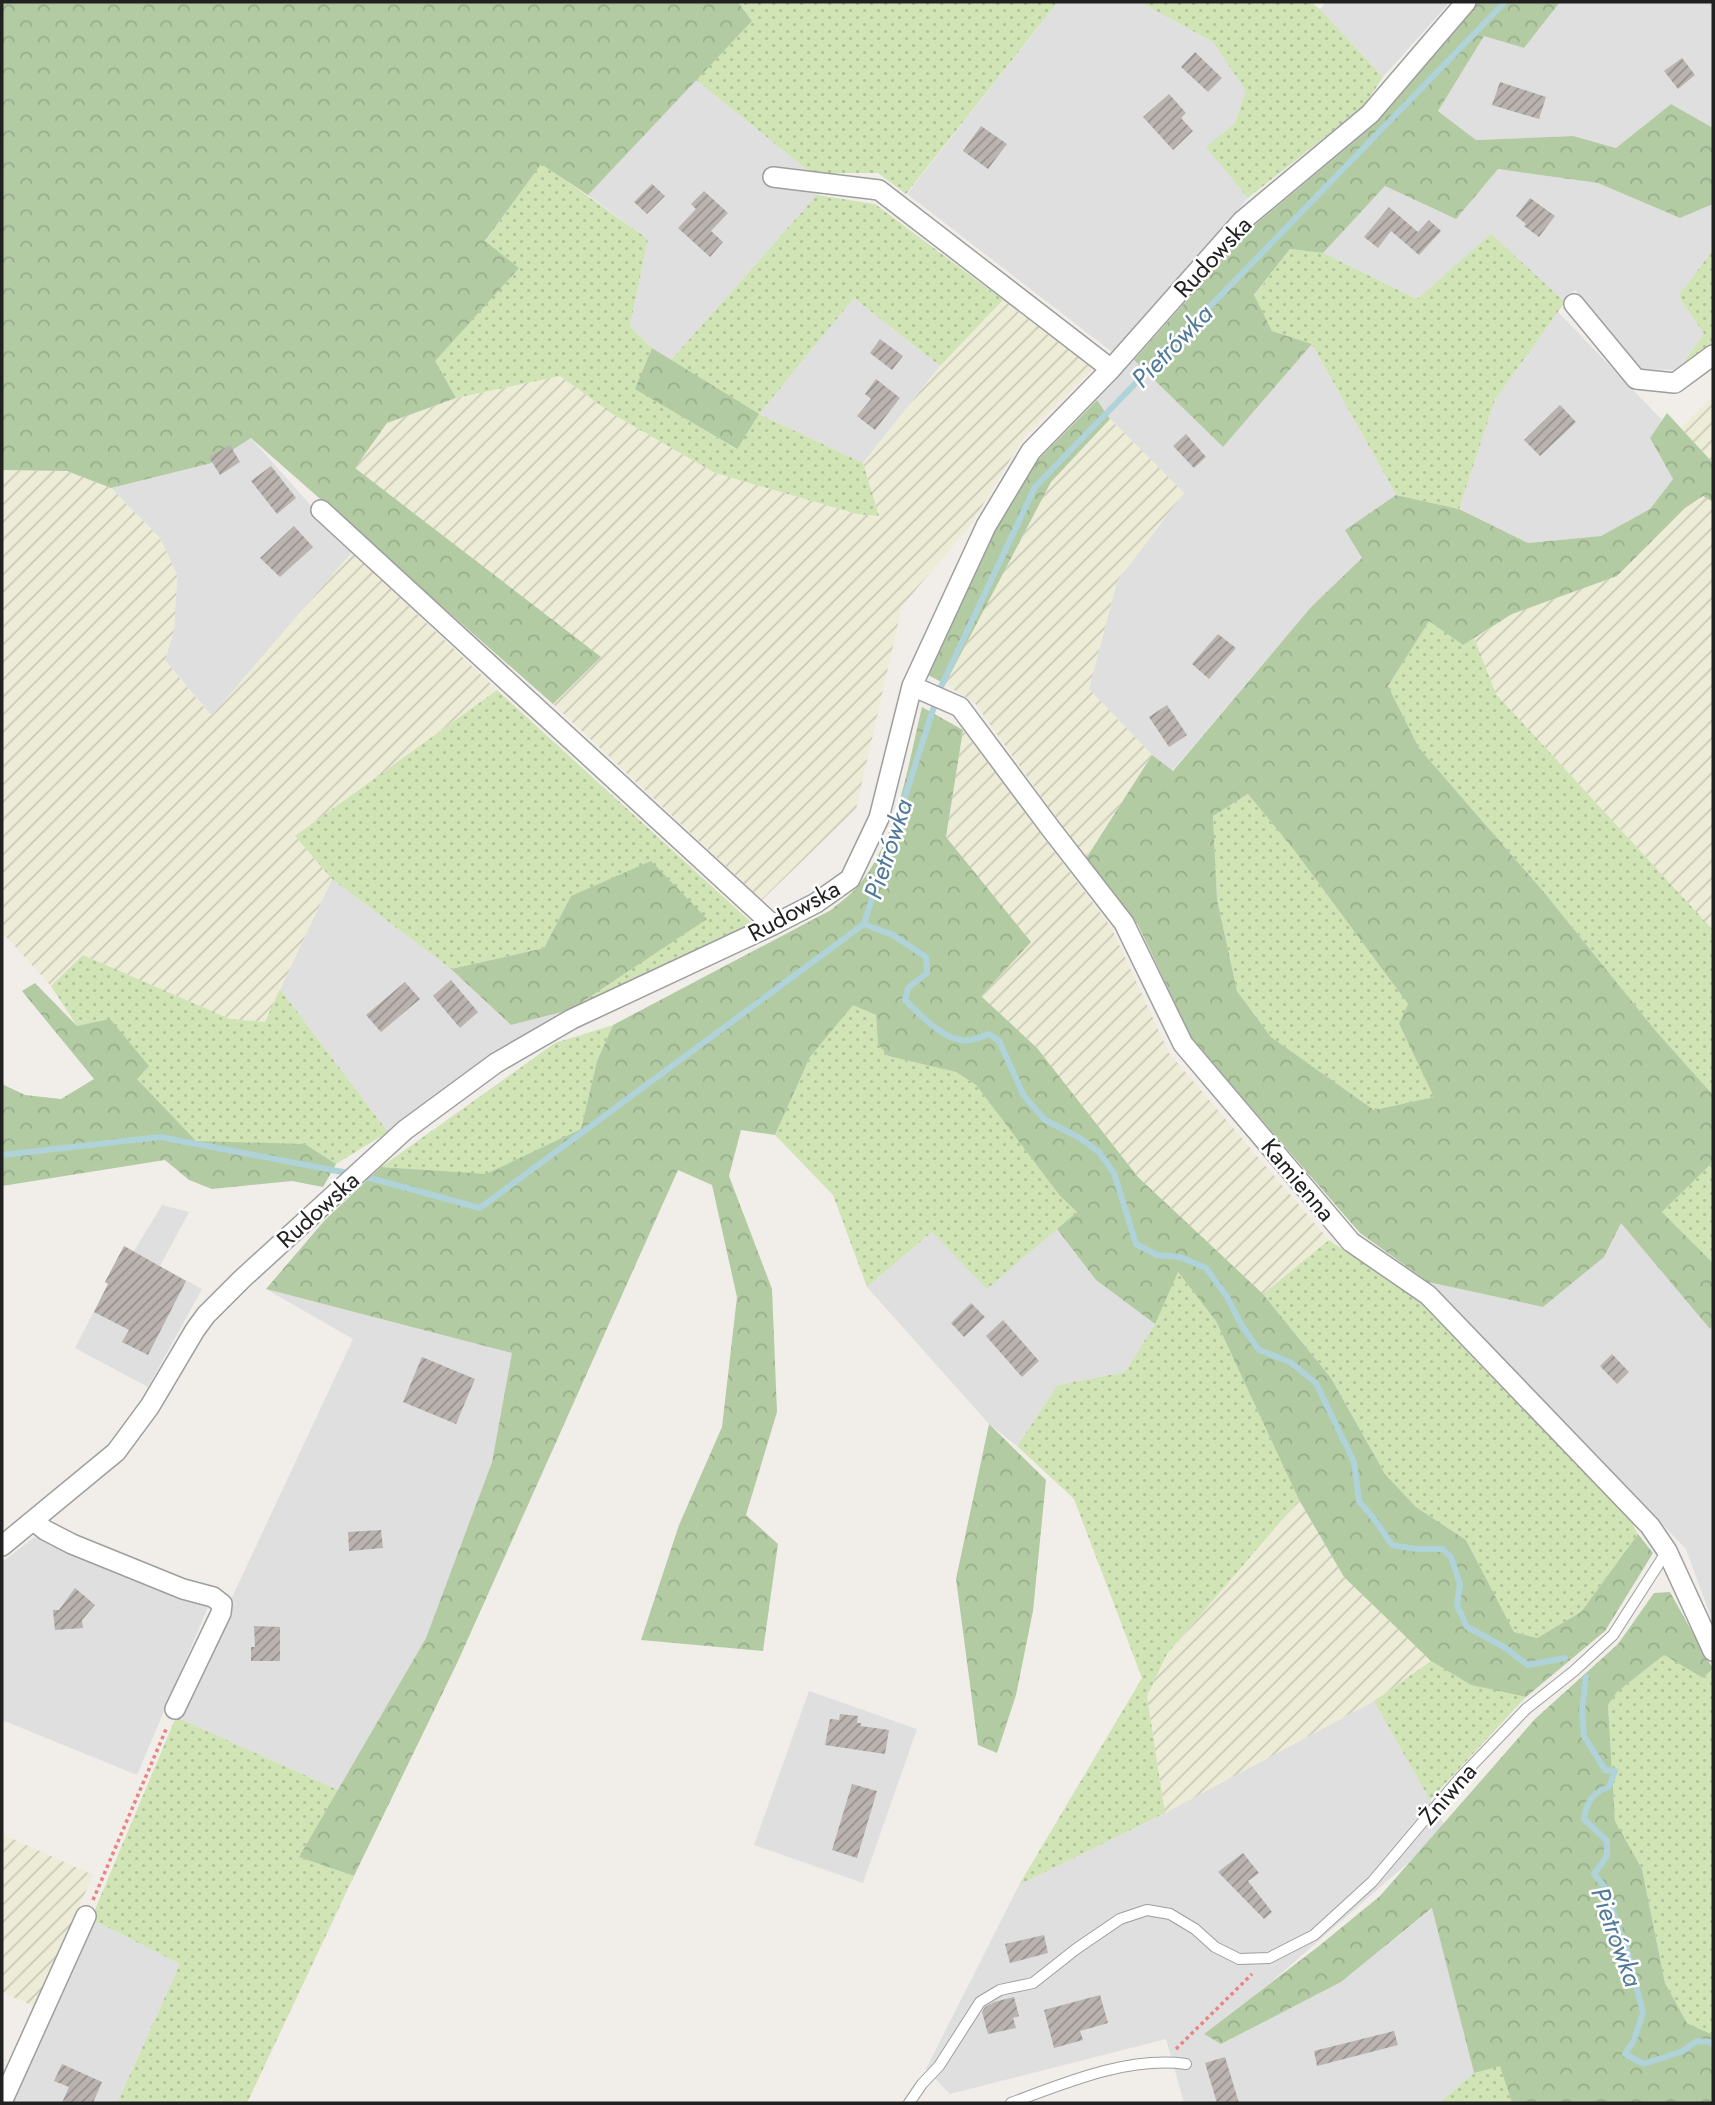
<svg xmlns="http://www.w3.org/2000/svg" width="1715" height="2105" viewBox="0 0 1715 2105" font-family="Jost,sans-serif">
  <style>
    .residential { fill: #dfdfdf }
    .farmland { fill: url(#farmland-furrows) }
    .grass { fill: url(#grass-dots) }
    .forest { fill: url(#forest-crowns); fill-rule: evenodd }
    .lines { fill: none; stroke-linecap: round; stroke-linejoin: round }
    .stream { stroke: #afd3d9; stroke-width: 6 }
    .building { fill: url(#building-hatch) }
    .lane-casing { stroke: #9e9e9e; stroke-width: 12 }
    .street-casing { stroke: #9e9e9e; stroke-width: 22 }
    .path { stroke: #ea8381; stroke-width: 3.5; stroke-dasharray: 3.5 3.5; stroke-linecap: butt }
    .lane { stroke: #fff; stroke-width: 10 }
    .street { stroke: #fff; stroke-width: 19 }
    .labels { text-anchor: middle; stroke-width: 5; stroke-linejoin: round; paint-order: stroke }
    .street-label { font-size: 24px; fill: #212121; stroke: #fff }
    .water-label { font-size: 26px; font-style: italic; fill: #517a98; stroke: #fff }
  </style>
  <defs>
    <pattern id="farmland-furrows" width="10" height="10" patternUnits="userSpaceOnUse" patternTransform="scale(1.75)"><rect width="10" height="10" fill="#edecd7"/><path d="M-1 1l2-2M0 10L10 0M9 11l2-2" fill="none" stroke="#cbcab8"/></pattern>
    <pattern id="grass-dots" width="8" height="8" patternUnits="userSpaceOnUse" patternTransform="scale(1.75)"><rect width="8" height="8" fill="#d0e4b6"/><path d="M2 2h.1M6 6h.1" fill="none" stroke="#b2c39c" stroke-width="1.8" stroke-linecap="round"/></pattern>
    <pattern id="forest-crowns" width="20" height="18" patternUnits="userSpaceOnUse" patternTransform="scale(1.75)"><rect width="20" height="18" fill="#b2cba3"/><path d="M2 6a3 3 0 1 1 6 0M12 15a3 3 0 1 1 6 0" fill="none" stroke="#99ae8c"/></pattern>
    <pattern id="building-hatch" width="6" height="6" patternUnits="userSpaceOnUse" patternTransform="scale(1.75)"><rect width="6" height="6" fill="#bab3af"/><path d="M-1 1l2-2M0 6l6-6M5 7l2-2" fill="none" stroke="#97918e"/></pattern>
  </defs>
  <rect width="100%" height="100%" fill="#f1eee9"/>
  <path class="residential" d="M1058,2H1140L1213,42L1247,91L1235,123L1207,147L1248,198L1112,352L907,194Z
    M1326,2H1450L1383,77L1320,9Z
    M1560,2H1713V128L1671,104L1616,148L1573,136L1476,140L1438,111L1484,35L1524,48Z
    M696,80L811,173H837L671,360L652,348L630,326L648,239L588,195Z
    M1497,169L1598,183L1680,218L1713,204V250L1678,296L1704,334L1678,370L1638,369L1575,290L1565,302L1491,235L1417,299L1323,253L1385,186L1456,219Z
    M854,298L940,366L863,463L759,414Z
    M1558,312L1662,420L1650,438L1673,479L1650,509L1601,536L1528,543L1459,509L1495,400Z
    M1312,344L1396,495L1345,530L1363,557L1312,606L1172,771L1152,755L1089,689L1117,581L1184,493L1110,419L1097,400L1134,360L1223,447Z
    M251,438L352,552L212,716L165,660L174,630L177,575L160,538L111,488L212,463Z
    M332,879L451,969L511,1025L570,1010L388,1132L280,989Z
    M162,1205L189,1212L160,1266L202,1289L148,1387L75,1348L108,1284L105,1282L124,1246L134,1251Z
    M1621,1222L1710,1328L1713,1325V1623L1686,1549L1428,1282L1543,1307L1604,1257Z
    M1057,1229L1096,1280L1155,1324L1125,1372L1058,1385L1017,1446L989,1424L867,1287L932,1232L987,1288Z
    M266,1289L513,1353L492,1462L426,1638L338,1790L176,1717L353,1339Z
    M35,1537L208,1607L137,1775L2,1720V1562Z
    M809,1691L917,1729L863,1883L754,1845Z
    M1374,1701L1447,1829L1270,1983L1204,2034L1221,2044L1341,1982L1433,1908L1474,2073L1439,2103H1184L1166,2039L950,2094L926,2069L1019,1885L1165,1813Z
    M91,1919L180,1964L117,2103H5Z"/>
  <path class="farmland" d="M1003,300L1095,367L1024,437L970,526L902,606L856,809L762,900L553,704L601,657L354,468L387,423L456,398L560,376L611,413L715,473L857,514L878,516L863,463L940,366Z
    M1713,396V463L1681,428Z
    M1110,419L1184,493L1117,581L1089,689L1152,755L1085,859L975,703L945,684L1051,482Z
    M2,470L67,471L111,488L160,538L177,575L174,630L165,660L211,716L352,552L497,690L295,836L332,879L265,1022L230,1019L83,955L51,986L2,932Z
    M1704,496L1713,502V930L1496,694L1474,639L1512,614L1617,576L1685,508Z
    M963,730L1111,927L1169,1053L1329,1240L1263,1294L1138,1177L1037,1048L981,996L946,837Z
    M1299,1500L1344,1577L1431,1661L1374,1701L1165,1813L1147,1696L1167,1654Z
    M2,1834L93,1875L35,2007L2,1992Z"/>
  <path class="grass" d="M738,2H1058L906,194L878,173H811L696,80L752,21Z
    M1140,2H1310L1320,9L1383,77L1363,107L1248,198L1206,147L1235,123L1246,91L1213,42Z
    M541,163L648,239L630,326L652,348L636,389L736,449L758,414L671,360L817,195L875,204L1003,300L940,366L854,298L759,414L863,463L879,516L857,514L715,473L611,413L560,376L456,398L434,361L519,268L485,242Z
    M1491,234L1565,302L1495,400L1459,509L1396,495L1312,344L1272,331L1254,296L1290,249L1323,253L1417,299Z
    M1713,250V345L1678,370L1704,334L1678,296Z
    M1429,620L1463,645L1474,638L1496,694L1713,930V1095L1655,1030L1543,891L1419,748L1388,686Z
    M497,690L752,923L570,1010L571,896L544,948L451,969L332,879L295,836Z
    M1248,794L1294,850L1408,1004L1399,1025L1435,1097L1374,1110L1271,1037L1237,991L1217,899L1213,816Z
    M83,955L230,1019L265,1022L280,989L388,1132L336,1164L305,1144L196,1142L136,1078L77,1026L51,986Z
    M853,1004L876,1015L878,1044L888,1056L956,1072L976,1085L1060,1196L1077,1212L987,1289L932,1232L867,1287L833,1195L775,1135L810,1057Z
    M613,1025L597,1061L581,1129L486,1175L381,1167L555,1043Z
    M1713,1162V1263L1662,1212Z
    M1329,1240L1419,1301L1631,1521L1638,1534L1581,1612L1537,1638L1514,1632L1466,1540L1416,1507L1385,1474L1331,1378L1263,1294Z
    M1177,1271L1216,1321L1299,1500L1167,1654L1147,1696L1165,1813L1019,1885L1142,1678L1074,1499L1017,1446L1058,1385L1125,1372L1155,1324Z
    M1664,1655L1703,1678L1713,1670V2035L1687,2023L1665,1983L1642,1869L1615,1821L1608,1705L1617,1692Z
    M1431,1661L1471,1685L1526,1697L1430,1800L1374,1701Z
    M176,1717L338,1790L299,1857L354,1876L247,2103H117L180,1964L91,1919Z
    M1500,2065L1512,2103H1439L1474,2073Z"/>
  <path class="forest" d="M2,2H738L752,21L588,195L541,164L485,241L519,268L435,361L456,398L387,423L355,468L601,657L553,704L251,438L212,463L111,488L67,471L2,470Z
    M1478,2H1560L1524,48L1484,36L1438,111L1476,140L1573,136L1616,148L1671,104L1713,128V204L1680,218L1598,183L1498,169L1456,219L1385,186L1323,253L1290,249L1254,295L1272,331L1312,344L1223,447L1134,360L1250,229L1375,124Z
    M652,348L759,414L737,449L635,389Z
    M1097,400L1110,419L1051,482L945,684L928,675L994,532L1037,461Z
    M1667,413L1713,463V502L1703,496L1685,508L1617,576L1512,614L1463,645L1429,621L1388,686L1419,748L1543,891L1655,1030L1713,1095V1162L1662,1212L1713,1263V1325L1710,1329L1621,1223L1604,1257L1543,1307L1428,1282L1360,1233L1193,1041L1138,925L1085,860L1152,755L1173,771L1312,606L1362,558L1345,530L1396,495L1459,509L1528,543L1601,536L1650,509L1673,479L1650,438ZM1248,794L1294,850L1408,1004L1399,1024L1434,1097L1374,1110L1271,1037L1237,991L1217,899L1213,816Z
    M922,707L963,730L946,837L1031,942L981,996L1037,1048L1138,1177L1263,1294L1331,1378L1385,1474L1416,1507L1466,1540L1514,1632L1537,1638L1581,1612L1638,1534L1653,1553L1605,1631L1526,1697L1471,1685L1431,1661L1344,1577L1299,1500L1216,1321L1178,1272L1155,1324L1096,1280L1057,1229L1077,1212L1060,1196L976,1085L956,1072L888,1056L878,1044L876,1015L853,1005L810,1057L775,1135L741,1130L729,1176L772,1289L777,1412L746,1515L778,1544L763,1651L641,1640L679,1525L722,1427L737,1297L712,1185L678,1170L458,1661L354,1876L299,1857L426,1638L492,1462L512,1353L266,1289L325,1220L381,1167L486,1174L581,1129L597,1061L613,1025L831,910C840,902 852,894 859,885C898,837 908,765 922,707Z
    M651,861L707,919L570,1010L511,1025L451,969L544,948L571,896Z
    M35,983L77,1026L110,1019L149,1066L137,1079L196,1141L305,1144L336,1164L323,1187L292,1181L212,1189L189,1180L165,1160L2,1186V1084L25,1095L61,1099L94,1079L22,991Z
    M989,1424L1046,1480L1033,1611L1016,1695L997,1753L978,1745L956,1579Z
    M1670,1592L1713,1669L1703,1678L1664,1655L1617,1692L1608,1705L1615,1821L1642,1869L1665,1983L1687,2023L1713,2035V2103H1512L1500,2066L1474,2073L1432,1908L1341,1982L1221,2044L1204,2034L1319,1946L1380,1896L1535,1719L1618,1644L1654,1593Z"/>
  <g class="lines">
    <path class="stream" d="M864,924L893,935L926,957L927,973L908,988L905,1000C919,1014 941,1037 961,1040C970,1042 981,1037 989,1034L999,1041L1024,1096L1045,1120L1080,1138L1099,1152L1114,1173L1136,1244L1157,1255L1180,1257L1206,1268L1227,1297L1242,1326L1259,1350L1290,1362L1316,1383L1354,1462L1359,1501L1375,1520L1392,1545L1416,1549H1443L1451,1557L1460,1584L1457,1605L1467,1627L1504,1647L1528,1665L1565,1658
      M864,924L939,691L1035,487L1505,2
      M2,1155L160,1137L348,1173
      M366,1177L480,1208L864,924
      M1586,1677L1582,1710L1584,1736L1605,1770L1615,1771L1609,1787C1592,1793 1587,1801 1584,1819L1607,1841V1856L1594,1874L1604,1886L1629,1957L1643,2013L1634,2040L1625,2054L1644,2064L1683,2051L1697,2041L1710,2042L1713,2045"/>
  </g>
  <path class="building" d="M1195,52L1222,78L1208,92L1181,67Z
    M1682,58L1695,75L1678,89L1664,71Z
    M1500,82L1546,97L1539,119L1492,105Z
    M1169,94L1186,113L1181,118L1193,131L1173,150L1143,117Z
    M981,126L1007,144L988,169L963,151Z
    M652,184L665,196L647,214L634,202Z
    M704,191L728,213L711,231L723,242L710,257L678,228L696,209L691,204Z
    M1530,198L1555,216L1539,237L1524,226L1526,224L1516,216Z
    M1389,207L1418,232L1429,220L1441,231L1419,255L1391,231L1378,248L1364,237Z
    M880,339L903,356L892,370L870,353Z
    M876,379L900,398L875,430L857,416L871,399L865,394Z
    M1560,405L1576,422L1540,456L1524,440Z
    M1186,434L1206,457L1194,468L1173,446Z
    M230,445L240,462L220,475L209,457Z
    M271,466L296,498L277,514L251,481Z
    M294,526L313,547L280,577L260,558Z
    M1218,634L1236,648L1209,679L1192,664Z
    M1167,705L1187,735L1169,747L1149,717Z
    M451,980L478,1012L460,1028L433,996Z
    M405,982L420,999L381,1032L366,1015Z
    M124,1246L186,1281L148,1355L122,1342L129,1330L94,1312L108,1284L105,1282Z
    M971,1303L985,1317L964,1337L951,1323Z
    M1003,1320L1039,1361L1022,1377L986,1336Z
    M1612,1354L1629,1372L1617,1384L1600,1366Z
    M422,1357L475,1379L456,1424L403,1402Z
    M381,1530L383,1548L349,1551L348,1532Z
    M75,1588L95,1605L82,1620L83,1628L55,1630L53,1610H59Z
    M254,1626L280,1627V1661H251V1647H255Z
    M840,1714L858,1716L857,1723H861V1726L889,1730L885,1754L825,1745L830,1719L839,1720Z
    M852,1784L877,1791L857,1858L832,1850Z
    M1243,1853L1259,1873L1248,1881L1272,1912L1264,1919L1218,1872Z
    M1044,1935L1048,1953L1010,1963L1005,1944Z
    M1100,1995L1108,2023L1080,2031L1083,2040L1054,2048L1044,2010Z
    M1014,1997L1019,2016L1013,2018L1016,2028L988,2034L982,2012L985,2007L994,2002Z
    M1394,2031L1398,2045L1317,2066L1314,2051Z
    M1225,2057L1239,2103H1217L1205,2063Z
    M62,2064L102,2082L93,2103H62L69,2087L54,2081Z"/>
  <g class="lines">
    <defs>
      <path id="lane" d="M909,2103L922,2084L939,2066L980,2002L1000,1990L1033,1983L1076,1949L1120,1919L1147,1910L1170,1914L1195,1929L1215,1947L1239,1959L1269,1958L1314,1935L1372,1882L1459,1779L1526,1709L1574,1671L1613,1635L1667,1551
        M1011,2103C1065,2083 1128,2056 1186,2064"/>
      <path id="street" d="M773,177L879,190L1111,369
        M1574,304L1636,379L1675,383L1713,355
        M321,510L773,925
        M912,686L960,707L1051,829L1124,923L1183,1044L1351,1242L1428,1295L1650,1526L1667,1551L1713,1651
        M34,1521L45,1530L72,1544L183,1589L213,1597L222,1604L221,1613L175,1709
        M2,1546L116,1452L150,1406L195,1330L206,1315L242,1279L405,1130L496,1063L572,1019L773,925L816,903L850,879L879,818L912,686L986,526L1031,451L1111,369L1242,221L1370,114L1466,2
        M2,2102L86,1916"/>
    </defs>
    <use href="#lane" class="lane-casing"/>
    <use href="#street" class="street-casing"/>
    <path class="path" d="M93,1900L167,1727
      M1176,2049L1252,1974"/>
    <use href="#lane" class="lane"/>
    <use href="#street" class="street"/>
  </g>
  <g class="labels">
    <g class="street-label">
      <text transform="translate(1213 257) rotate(-47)" y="8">Rudowska</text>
      <text transform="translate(794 911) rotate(-29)" y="8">Rudowska</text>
      <text transform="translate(1298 1180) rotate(50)" y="8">Kamienna</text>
      <text transform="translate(318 1210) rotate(-42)" y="8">Rudowska</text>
      <text transform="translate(1448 1794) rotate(-49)" y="8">Żniwna</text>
    </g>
    <g class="water-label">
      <text transform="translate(1172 346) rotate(-46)" y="9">Pietrówka</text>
      <text transform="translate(888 849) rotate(-72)" y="9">Pietrówka</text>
      <text transform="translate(1617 1937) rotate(70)" y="9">Pietrówka</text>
    </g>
  </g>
  <rect width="1715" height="2105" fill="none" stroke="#212121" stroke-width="7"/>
</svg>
